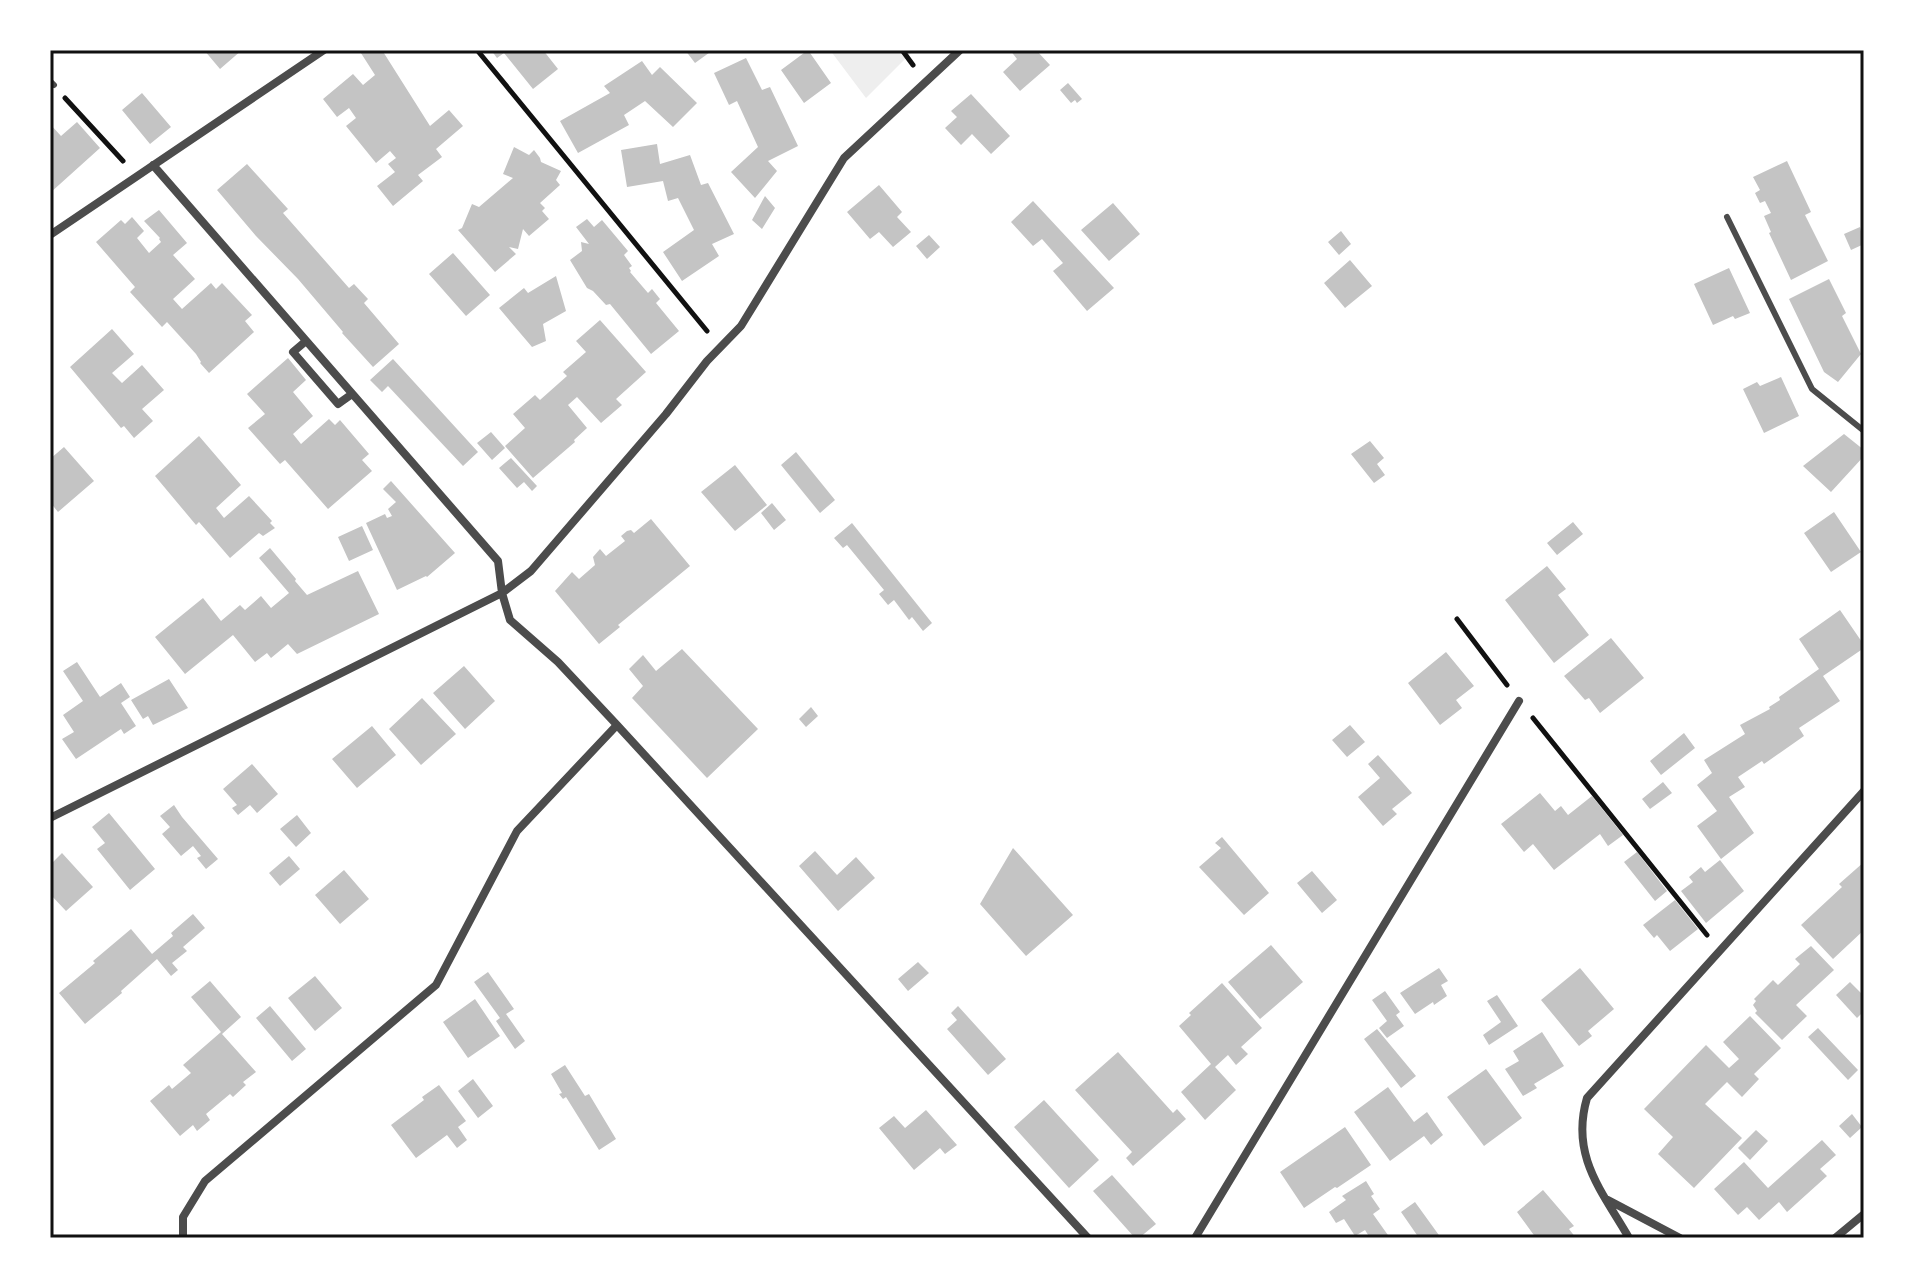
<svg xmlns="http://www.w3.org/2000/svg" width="1914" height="1288" viewBox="0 0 1914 1288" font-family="'Space Grotesk',sans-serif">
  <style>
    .green { fill: #eee }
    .building { fill: #c4c4c4 }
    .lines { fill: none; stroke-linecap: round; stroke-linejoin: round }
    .path { stroke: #111; stroke-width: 5 }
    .service { stroke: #4c4c4c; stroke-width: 6 }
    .minor { stroke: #4c4c4c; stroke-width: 8 }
    .neatline { fill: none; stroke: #111; stroke-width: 3 }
  </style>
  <rect width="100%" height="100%" fill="#fff"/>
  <path class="green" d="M830,50H914L866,98Z"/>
  <path class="building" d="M204,50H242L220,69Z
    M359,50H382L430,126L449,110L463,126L436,149L442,157L418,175L423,181L393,206L377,186L395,172L388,164L396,158L390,151L376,163L346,126L356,118L349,108L337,117L323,99L353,74L363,85L375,75Z
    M491,50H543L558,69L533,89L504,53L497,58Z
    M685,50H713L695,63Z
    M808,50L831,83L804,103L781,70Z
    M1010,50H1036L1050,65L1020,91L1003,72L1017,59Z
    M746,58L762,90L770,87L798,146L768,161L777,171L755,198L731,172L758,147L737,101L729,105L714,73Z
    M642,61L652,75L660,67L697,103L673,127L645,101L624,115L629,125L578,153L560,121L610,93L604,86Z
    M1068,83L1082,99L1077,103L1075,100L1071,103L1060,90Z
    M142,93L171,127L150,144L122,110Z
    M971,94L1010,136L991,154L972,134L961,145L945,128L957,117L951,111Z
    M77,122L100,148L50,193V124L61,136Z
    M657,144L660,164L690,155L701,185L708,183L734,234L712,244L719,256L682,281L663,252L694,230L678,198L668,201L663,181L627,187L621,150Z
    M514,147L529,155L534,150L540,158L541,162L561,171L556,180L560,185L540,203L545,208L542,211L549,219L529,236L523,229L518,249L509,247L516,254L495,272L458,230L462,228L472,204L479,207L513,178L503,174Z
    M1787,161L1811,212L1805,215L1828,261L1791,280L1769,233L1771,232L1764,216L1771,213L1765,201L1760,203L1755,193L1760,190L1753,177Z
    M247,164L288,209L283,213L349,288L354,284L368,299L364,303L399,344L373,367L342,333L343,332L298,279L256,236L217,190Z
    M879,185L902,212L897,217L911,232L893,247L879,232L870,239L847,212Z
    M765,196L775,208L762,229L752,220Z
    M1033,201L1114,288L1087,311L1053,271L1063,263L1042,239L1033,246L1011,222Z
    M1113,203L1140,234L1109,261L1081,230Z
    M159,210L187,243L173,255L195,279L173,299L182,309L211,283L216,289L222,283L252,315L245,321L254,332L209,373L200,363L201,362L196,354L167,322L162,327L130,292L135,287L96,242L121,220L125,224L132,217L144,231L137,238L149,253L161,242L159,239L160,238L144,221Z
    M587,219L594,227L602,220L628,251L624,255L632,266L629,268L631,271L630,272L648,293L652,289L660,299L656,303L679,331L651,354L610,304L606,305L593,291L587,288L570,260L582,251L581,242L589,244L576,227Z
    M1860,227L1864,244L1851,250L1844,234Z
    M1341,231L1351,244L1339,255L1328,242Z
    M929,235L940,247L927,259L916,246Z
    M453,253L490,295L466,316L429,274Z
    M1350,260L1372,286L1345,308L1324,283Z
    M1729,268L1750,313L1735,319L1733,316L1713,325L1694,284Z
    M556,276L566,311L543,324L546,341L532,347L499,308L524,288L528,293Z
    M1829,279L1846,313L1842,316L1861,354L1838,382L1824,372L1789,299Z
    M600,320L646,372L616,399L622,405L601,423L577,397L568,405L587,428L574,440L575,442L533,478L505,446L525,428L513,414L535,395L540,400L567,376L563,372L586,352L576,341Z
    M112,329L134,354L112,373L122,383L142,365L164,390L142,409L153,421L134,438L124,426L121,428L70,367Z
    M288,358L306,380L293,392L313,416L293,434L301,444L329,419L335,425L340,420L369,454L362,460L372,471L328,509L285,460L280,464L248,428L265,414L247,394Z
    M393,359L478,452L463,466L388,386L382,392L370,380Z
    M1781,377L1799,416L1764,433L1743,389L1757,382L1760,386Z
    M491,432L505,448L492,460L477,443Z
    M1844,434L1864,450V456L1831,492L1803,466Z
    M199,436L241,485L216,508L224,518L249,496L272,521L270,523L275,528L263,536L259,533L230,558L199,522L196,525L155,476Z
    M1370,441L1384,458L1377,464L1385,475L1374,483L1351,454Z
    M64,447L94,481L58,512L50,502V459Z
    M796,452L835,500L820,513L781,465Z
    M511,458L537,486L532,491L524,482L517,488L499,468Z
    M735,465L767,505L735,531L701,492Z
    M391,481L455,553L427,577L426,576L397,590L366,523L385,514L387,518L392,516L388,509L396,502L383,489Z
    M772,503L786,520L774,530L761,513Z
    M1834,512L1861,552L1831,572L1804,533Z
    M651,519L690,566L618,625L620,627L599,644L555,591L572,572L579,579L595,565L593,557L600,549L606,556L625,541L621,536L627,531L631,530L634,533Z
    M1573,522L1583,534L1557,555L1547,543Z
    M852,523L932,623L923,631L912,617L909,620L894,600L888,605L879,594L884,590L847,545L843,548L834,538Z
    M362,526L373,550L349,561L338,537Z
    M270,548L296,579L295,581L307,595L358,571L379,614L297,654L288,644L271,658L267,653L255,662L233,635L185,674L155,637L203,598L221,621L240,605L245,610L261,596L271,608L289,593L259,558Z
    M1547,566L1566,589L1558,595L1589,635L1554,663L1505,600Z
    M1840,610L1864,645V648L1823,676L1840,701L1799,728L1804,736L1764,764L1762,761L1738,777L1745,787L1729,797L1754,833L1721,859L1697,826L1717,811L1697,785L1712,773L1704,760L1745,734L1740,725L1770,709L1769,707L1780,700L1779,697L1819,669L1799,639Z
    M1611,638L1644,678L1600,713L1589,698L1585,700L1564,676Z
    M682,649L758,729L707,778L632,698L643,686L629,669L643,655L656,671Z
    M1446,652L1474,686L1456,700L1462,708L1440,725L1408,683Z
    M77,662L100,697L121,683L130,697L121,703L136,726L124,734L121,729L76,759L62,739L74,732L63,715L83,701L63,671Z
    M464,666L495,701L465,729L433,693Z
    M169,679L188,708L153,725L148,716L143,719L131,700Z
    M422,698L456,734L421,765L389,729Z
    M811,707L818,716L806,727L799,719Z
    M1350,725L1365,742L1347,757L1332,740Z
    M372,726L396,755L357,788L332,759Z
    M1684,733L1695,748L1661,775L1650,761Z
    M1378,755L1412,793L1392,809L1397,814L1383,826L1358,797L1380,778L1368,764Z
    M252,764L278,794L257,813L250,805L238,815L232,808L237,805L223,789Z
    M1663,782L1672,793L1650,809L1642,799Z
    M1540,793L1555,811L1561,806L1568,815L1592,796L1623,835L1608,846L1600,834L1554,870L1533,844L1524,852L1501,824Z
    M174,805L182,817L218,859L206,869L197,858L201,856L193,846L181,856L162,834L170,827L160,816Z
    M109,813L155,869L130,890L97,849L105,843L92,827Z
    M297,815L311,833L296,847L280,829Z
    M1222,837L1269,893L1244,915L1199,867L1221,848L1215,843Z
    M1013,848L1073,915L1026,956L980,904Z
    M815,851L837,875L856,857L875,878L838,911L799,866Z
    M1637,852L1667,891L1655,901L1624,862Z
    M62,853L93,887L66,911L50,894V865Z
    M289,856L300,869L280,886L269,873Z
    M1720,860L1744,891L1706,923L1681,891L1693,882L1689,877L1701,867L1705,872Z
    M1864,862V930L1833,959L1801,925L1842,887L1839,884Z
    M344,870L369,899L340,924L315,895Z
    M1312,871L1337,900L1322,913L1297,883Z
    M1675,900L1698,929L1670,951L1657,935L1654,938L1643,925Z
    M193,914L205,928L183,947L187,951L172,963L178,970L171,976L157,959L121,991L122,993L85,1024L59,993L95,963L93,961L131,929L152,954L173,936L171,933Z
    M1271,945L1303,982L1260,1019L1228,982Z
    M1811,946L1834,970L1796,1005L1807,1016L1782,1040L1755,1013L1757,1011L1753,1005L1756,1001L1754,999L1773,980L1778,985L1800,964L1795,959Z
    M918,962L929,973L908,991L898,979Z
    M1439,968L1448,981L1441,985L1447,996L1434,1005L1433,1002L1415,1014L1400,993Z
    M1580,968L1614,1009L1588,1031L1592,1036L1579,1046L1541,1000Z
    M488,972L514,1009L506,1014L525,1041L515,1049L496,1021L500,1018L474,982Z
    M315,976L342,1008L315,1031L288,998Z
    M210,981L241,1017L222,1034L256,1072L243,1082L246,1085L233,1097L230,1094L206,1114L210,1120L197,1131L193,1125L180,1136L150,1101L169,1085L172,1089L191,1073L183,1065L221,1032L191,997Z
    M1850,982L1864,996V1011L1857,1018L1836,995Z
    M1222,983L1262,1028L1241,1047L1248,1054L1236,1065L1228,1055L1215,1067L1236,1090L1205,1120L1181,1092L1211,1064L1179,1026L1191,1015L1189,1013Z
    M1385,991L1400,1012L1396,1015L1404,1026L1387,1038L1379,1028L1387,1021L1372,1000Z
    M1497,995L1518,1026L1489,1045L1483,1035L1501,1022L1487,1001Z
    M475,999L500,1036L468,1058L443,1022Z
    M270,1006L306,1049L292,1061L256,1018Z
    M958,1006L1006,1059L988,1075L947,1029L957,1020L951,1013Z
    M1750,1016L1781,1048L1754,1074L1759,1079L1742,1097L1727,1082L1705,1104L1742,1138L1694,1188L1658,1154L1673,1137L1644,1109L1706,1045L1729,1068L1739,1059L1723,1042Z
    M1818,1028L1858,1070L1848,1080L1808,1037Z
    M1377,1029L1416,1076L1401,1088L1364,1039Z
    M1542,1032L1564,1066L1534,1084L1537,1088L1523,1096L1505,1069L1519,1061L1513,1051Z
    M1118,1052L1173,1113L1177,1109L1186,1119L1133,1166L1126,1158L1132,1152L1075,1090Z
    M565,1065L585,1096L589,1094L616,1139L599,1150L566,1097L563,1099L559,1094L562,1093L551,1074Z
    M1486,1069L1522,1118L1484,1146L1447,1097Z
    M473,1079L493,1106L478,1118L458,1091Z
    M439,1085L466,1121L458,1127L467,1140L457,1148L447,1135L416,1158L391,1125L424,1100L422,1097Z
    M1388,1087L1414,1122L1427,1112L1443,1135L1431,1145L1424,1136L1390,1161L1354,1112Z
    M1044,1100L1099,1160L1069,1188L1014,1127Z
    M926,1110L957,1145L945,1154L940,1148L914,1170L879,1128L894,1116L905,1128Z
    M1852,1114L1862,1127L1850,1138L1839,1126Z
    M1345,1127L1371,1165L1337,1188L1335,1187L1304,1208L1280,1172Z
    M1756,1130L1768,1141L1750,1160L1738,1148Z
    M1822,1140L1836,1155L1820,1169L1827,1176L1787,1212L1779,1202L1759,1220L1747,1207L1738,1215L1714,1189L1744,1162L1768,1188Z
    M1112,1175L1156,1224L1139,1238H1135L1093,1191Z
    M1366,1181L1374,1194L1371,1196L1380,1209L1373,1214L1390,1238H1370L1365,1230L1355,1236L1344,1219L1336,1223L1329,1212L1346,1200L1342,1196Z
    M1543,1190L1574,1226L1569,1229L1576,1238H1536L1517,1212Z
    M1415,1202L1441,1238H1419L1401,1212Z"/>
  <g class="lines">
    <path class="path" d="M477,50L707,331
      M902,50L913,65
      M65,98L123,161
      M1457,619L1507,685
      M1533,718L1707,935"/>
    <path class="service" d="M50,81L54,85
      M1727,217L1812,389L1864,431"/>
    <path class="minor" d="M153,165L498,561L502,593L510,620L558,662L617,725L1088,1238
      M50,235L324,50
      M306,341L293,352L338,404L352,394
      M50,818L502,593L531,571L666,414L707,361L741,326L844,158L960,50
      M1608,1200L1680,1238
      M183,1238V1217L205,1181L436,985L517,831L617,725
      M1195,1238L1519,701
      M1629,1238C1602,1191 1570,1156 1587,1098L1864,791
      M1835,1238L1864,1214"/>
  </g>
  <rect width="1914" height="1288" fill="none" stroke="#ffffff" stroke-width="104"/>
  <rect x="52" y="52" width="1810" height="1184" class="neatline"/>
</svg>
